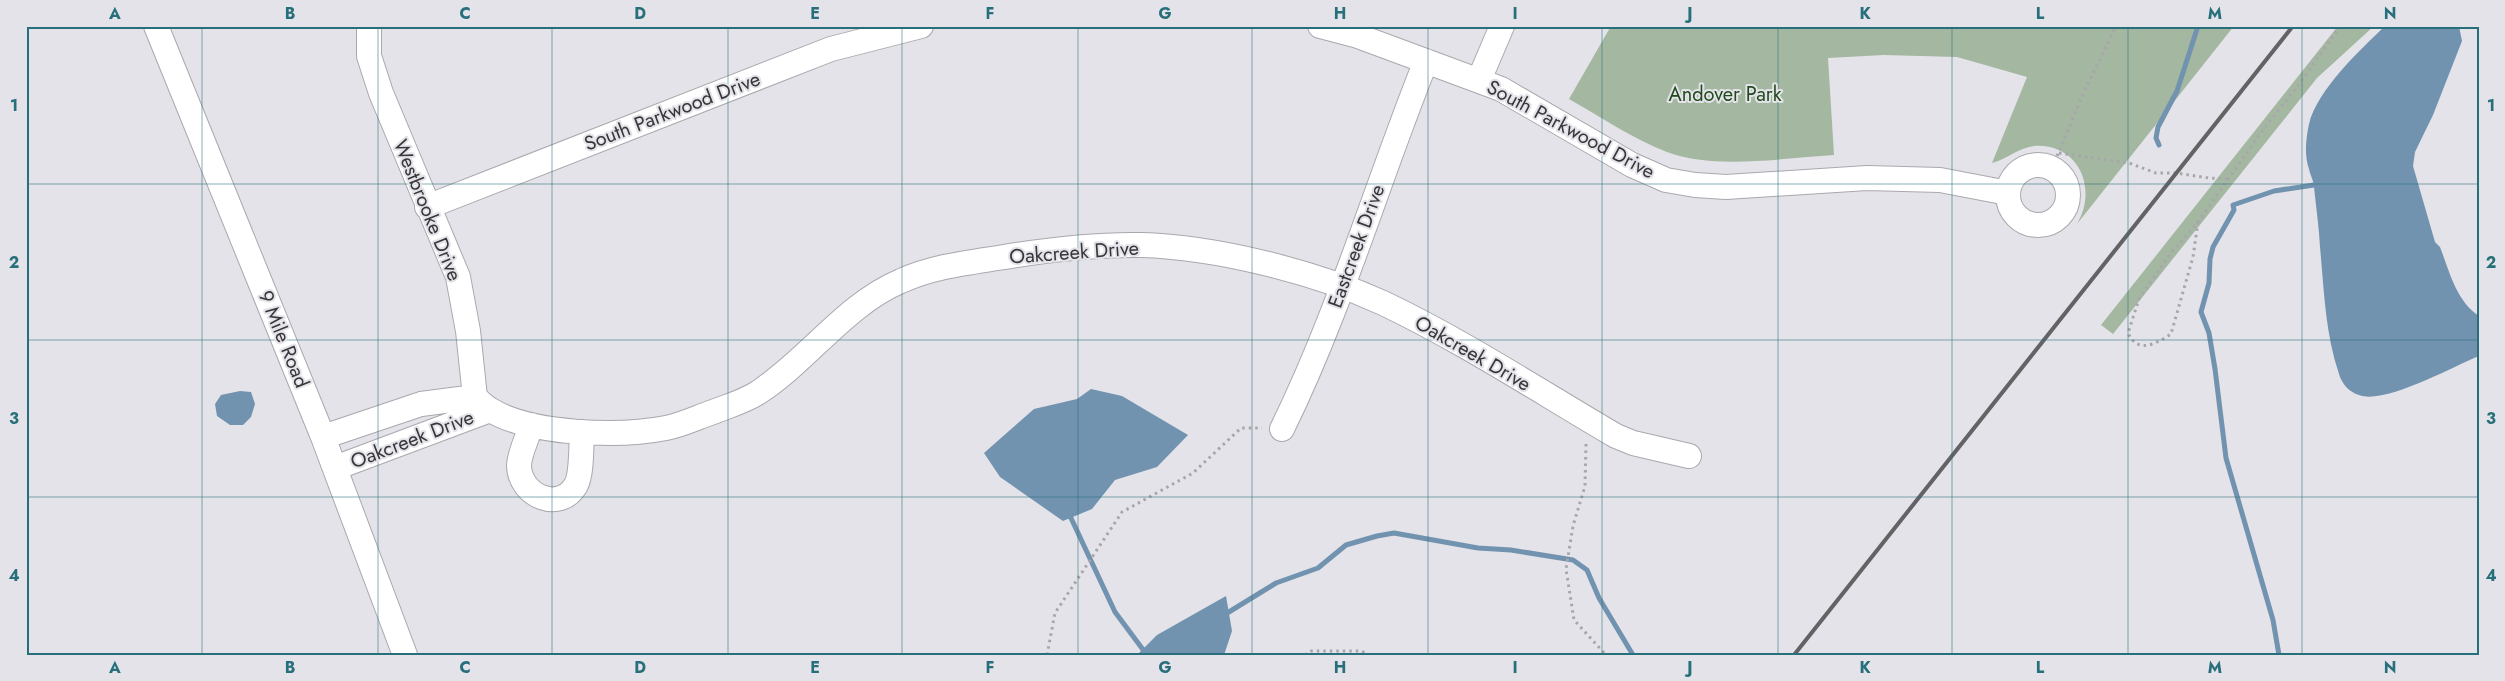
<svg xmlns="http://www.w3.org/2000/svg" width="2505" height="681" viewBox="0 0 2505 681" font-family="Jost,sans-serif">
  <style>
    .green { fill: #a4b7a1 }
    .water { fill: #7193af }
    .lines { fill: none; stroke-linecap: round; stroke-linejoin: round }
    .stream { stroke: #7193af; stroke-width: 5 }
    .minor-casing { stroke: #a9a8ae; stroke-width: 26 }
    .path { stroke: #a7a6aa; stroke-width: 3; stroke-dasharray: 2.5 4; stroke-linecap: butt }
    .minor { stroke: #fff; stroke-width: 24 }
    .rail { stroke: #636265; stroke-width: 4 }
    .grid { fill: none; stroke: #276f7a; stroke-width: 1; stroke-opacity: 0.55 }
    .labels { text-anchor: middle; stroke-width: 4; stroke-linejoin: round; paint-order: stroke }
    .park-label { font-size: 20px; fill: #214a1c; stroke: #e4e3e9 }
    .street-label { font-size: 20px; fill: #373639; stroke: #e4e3e9 }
    .neatline { fill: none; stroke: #276f7a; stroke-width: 2 }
    .grid-label { font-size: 16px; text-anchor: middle; font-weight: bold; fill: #276f7a }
  </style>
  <rect width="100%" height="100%" fill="#e4e3e9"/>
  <path class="green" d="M1611,26H2234L2077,224C2098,189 2079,143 2034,146C2018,148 2007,159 1992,163L2027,77L1957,57L1884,55L1828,58L1834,155C1784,158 1713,170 1667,152C1633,139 1601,117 1569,99Z
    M2338,26H2374L2317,78L2113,334L2101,325Z"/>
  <path class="water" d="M2385,26H2459L2462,41L2433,115L2415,152L2413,166L2435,242L2440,247C2449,270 2456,301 2479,316V356C2452,367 2384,405 2359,395C2349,392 2342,384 2339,374C2325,333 2324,289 2320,247C2319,227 2316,207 2314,187C2314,181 2310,175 2309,169C2304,155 2306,138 2309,124C2317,90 2360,50 2385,26Z
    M1091,389L1122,396L1188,435L1157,467L1115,480L1092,509L1063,521L1000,477L984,453L1034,409L1077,399Z
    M240,391L251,392L255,404L251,417L243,425H230L217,416L215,404L221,395Z
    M1226,596L1232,631L1224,655H1137L1157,635Z"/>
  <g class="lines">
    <path class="stream" d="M2159,145L2156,138L2158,127L2177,91L2198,26
      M1071,518L1115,612L1147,655
      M1224,615L1276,583L1318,568L1346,545L1377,536L1394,533L1478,548L1511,550L1573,560L1587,570L1599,598L1633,655
      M2279,655L2273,620L2226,458L2215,369L2209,333L2201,312L2209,283L2210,259L2213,247L2234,210L2233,205L2274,191L2314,185"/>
    <defs>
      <path id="minor" d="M156,26L323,437L405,655
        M369,26V56L381,93L458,277L468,331L475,397
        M1320,26L1358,36L1501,89L1632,165L1666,180L1695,185L1726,187L1867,178L1940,180L2008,193
        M1479,80L1502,26
        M2008 195a30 30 0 1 1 60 0a30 30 0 1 1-60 0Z
        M427,207L831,49L921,26
        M531,425C528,437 519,454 519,466C520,496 560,513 576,485C582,474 581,446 582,432
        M1282,429C1340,311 1377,183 1426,61
        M323,437L421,404L475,397C479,401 484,406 489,409C530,435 620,437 666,428C682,425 698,417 713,412C728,406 746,401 759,392C809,359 846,304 901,281C932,267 965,263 998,258C1045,250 1093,244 1141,245C1216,247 1315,272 1383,303C1463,341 1539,391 1616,436L1633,443L1689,456
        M335,468L490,410"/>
    </defs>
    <use href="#minor" class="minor-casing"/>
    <path class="path" d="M2059,153L2129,163L2156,173H2176L2209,178L2228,179
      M2052,168L2084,92L2116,26
      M2198,222L2193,257L2171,334C2157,343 2138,355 2128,333L2139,299L2170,254L2198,222L2265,127L2297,87L2336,32L2344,26
      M1586,444L1585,486L1573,526L1566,569L1574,620L1606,655
      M1047,655L1055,613L1122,512L1193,473L1241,428H1262
      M1305,655L1311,651H1362L1367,655"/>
    <use href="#minor" class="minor"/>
    <path class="rail" d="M1794,655L2293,26"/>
  </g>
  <path class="grid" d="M202,26V655M378,26V655M552,26V655M728,26V655M902,26V655M1078,26V655M1252,26V655M1428,26V655M1602,26V655M1778,26V655M1952,26V655M2128,26V655M2302,26V655M26,184H2479M26,340H2479M26,497H2479"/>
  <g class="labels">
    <g class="park-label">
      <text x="1725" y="101">Andover Park</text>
    </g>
    <g class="street-label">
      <text transform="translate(672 111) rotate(-21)" y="7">South Parkwood Drive</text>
      <text transform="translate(1571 129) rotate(28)" y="7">South Parkwood Drive</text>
      <text transform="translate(428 210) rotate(68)" y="7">Westbrooke Drive</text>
      <text transform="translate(1356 246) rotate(-70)" y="7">Eastcreek Drive</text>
      <text transform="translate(1074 252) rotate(-4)" y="7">Oakcreek Drive</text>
      <text transform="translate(284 339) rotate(68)" y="7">9 Mile Road</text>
      <text transform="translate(1473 353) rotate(30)" y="7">Oakcreek Drive</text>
      <text transform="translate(412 439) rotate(-21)" y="7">Oakcreek Drive</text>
    </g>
  </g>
  <rect width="2505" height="681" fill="none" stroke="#e4e3e9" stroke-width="55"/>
  <rect x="28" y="28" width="2450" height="626" class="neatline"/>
  <g class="grid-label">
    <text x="115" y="19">A</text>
    <text x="290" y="19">B</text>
    <text x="465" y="19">C</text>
    <text x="640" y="19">D</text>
    <text x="815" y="19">E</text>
    <text x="990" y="19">F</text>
    <text x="1165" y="19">G</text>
    <text x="1340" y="19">H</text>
    <text x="1515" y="19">I</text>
    <text x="1690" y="19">J</text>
    <text x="1865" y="19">K</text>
    <text x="2040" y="19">L</text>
    <text x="2215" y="19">M</text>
    <text x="2390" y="19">N</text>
    <text x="14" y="111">1</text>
    <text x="2491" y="111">1</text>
    <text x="14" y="268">2</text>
    <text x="2491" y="268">2</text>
    <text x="14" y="424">3</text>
    <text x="2491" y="424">3</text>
    <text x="14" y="581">4</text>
    <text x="2491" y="581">4</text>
    <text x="115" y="673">A</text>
    <text x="290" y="673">B</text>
    <text x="465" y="673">C</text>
    <text x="640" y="673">D</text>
    <text x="815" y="673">E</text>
    <text x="990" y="673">F</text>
    <text x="1165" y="673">G</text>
    <text x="1340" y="673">H</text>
    <text x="1515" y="673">I</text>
    <text x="1690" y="673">J</text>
    <text x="1865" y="673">K</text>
    <text x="2040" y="673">L</text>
    <text x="2215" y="673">M</text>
    <text x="2390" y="673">N</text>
  </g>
</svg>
